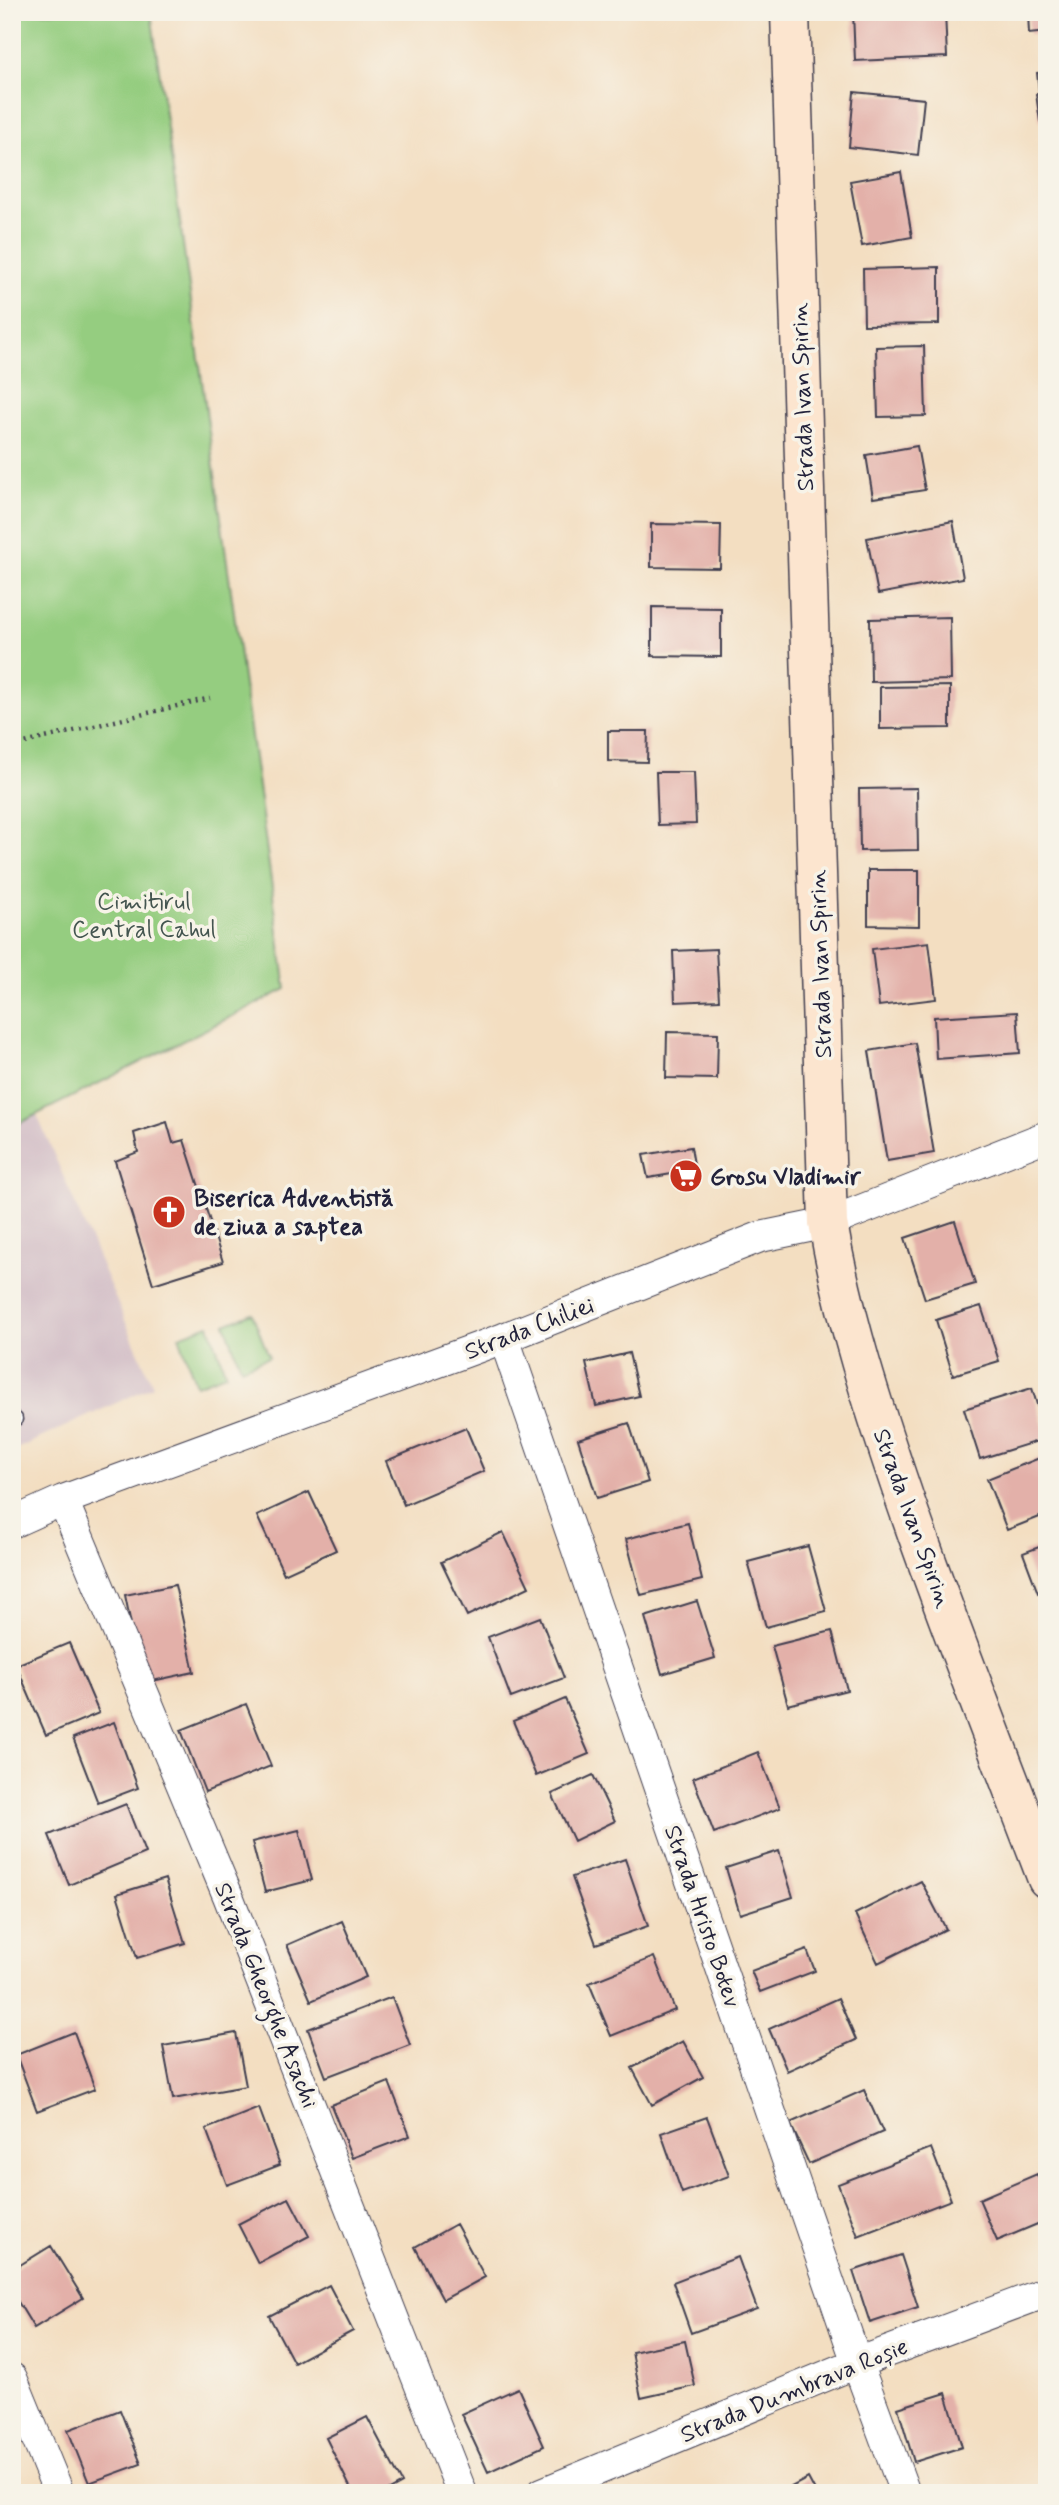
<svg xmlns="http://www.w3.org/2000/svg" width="1059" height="2505" viewBox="0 0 1059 2505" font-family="Mynerve,sans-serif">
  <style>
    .industrial { fill: #d2bdc6 }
    .green { fill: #95cd80; stroke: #5c785e; stroke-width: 2 }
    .building { fill: #e3b0a9 }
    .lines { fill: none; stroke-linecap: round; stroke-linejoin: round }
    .lane-casing { stroke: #413e4f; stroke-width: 17 }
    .street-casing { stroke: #413e4f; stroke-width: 32 }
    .secondary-casing { stroke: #413e4f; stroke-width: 41 }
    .path { stroke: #413e4f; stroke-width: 4.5; stroke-dasharray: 2 5; stroke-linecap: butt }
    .lane { stroke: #fff; stroke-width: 14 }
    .street { stroke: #fff; stroke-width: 30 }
    .secondary { stroke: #fce5cf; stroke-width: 38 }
    .labels { text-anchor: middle; stroke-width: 7; stroke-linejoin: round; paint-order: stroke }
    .street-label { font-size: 24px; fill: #22223b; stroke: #f7f3e8 }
    .park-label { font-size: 24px; fill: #445550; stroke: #f7f3e8 }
    .poi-label { font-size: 24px; font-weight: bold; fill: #22223b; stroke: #f7f3e8; text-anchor: start }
  </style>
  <rect width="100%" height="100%" fill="#f7f3e8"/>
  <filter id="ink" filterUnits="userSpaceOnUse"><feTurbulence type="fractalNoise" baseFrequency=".0143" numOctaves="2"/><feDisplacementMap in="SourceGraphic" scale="14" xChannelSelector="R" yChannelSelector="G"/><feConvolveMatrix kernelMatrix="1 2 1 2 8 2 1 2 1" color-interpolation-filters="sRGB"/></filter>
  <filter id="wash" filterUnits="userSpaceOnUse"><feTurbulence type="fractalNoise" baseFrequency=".00686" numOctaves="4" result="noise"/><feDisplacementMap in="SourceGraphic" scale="28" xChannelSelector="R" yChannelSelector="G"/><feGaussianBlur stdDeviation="1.57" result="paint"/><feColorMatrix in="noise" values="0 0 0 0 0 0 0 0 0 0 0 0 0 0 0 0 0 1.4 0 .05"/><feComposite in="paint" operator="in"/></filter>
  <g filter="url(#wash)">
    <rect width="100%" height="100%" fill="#f3dec1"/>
    <path class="industrial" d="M37,1115L153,1386L12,1451V1127Z"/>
    <path class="green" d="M12,12H151L286,989L12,1127Z
      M252,1313L269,1357L241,1368L225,1324Z
      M209,1325L226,1374L196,1385L179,1336Z"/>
    <g id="blocks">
      <path class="building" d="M853,12H945L947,57L855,61Z
        M1028,12H1047V32L1029,34Z
        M1047,72V91L1039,92L1037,73Z
        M854,92L924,99L918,155L849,147Z
        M1047,92V120L1040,121L1036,94Z
        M901,172L912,237L862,246L850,181Z
        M939,267V324L864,325L863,269Z
        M924,346L926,416L878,417L876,347Z
        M917,446L925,490L873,498L866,455Z
        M953,521L963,578L878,594L867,538Z
        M651,524L721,525L720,568L651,567Z
        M652,607L721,608V657L652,656Z
        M950,617L951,680L871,682L870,619Z
        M950,686V728L880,729V687Z
        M608,731H648L647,762L608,761Z
        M656,772H694L696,824L658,825Z
        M917,788L918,850L860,851L859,789Z
        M868,870H919V926L868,925Z
        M929,942L936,999L879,1006L872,949Z
        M716,949L719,1000L675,1002L673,951Z
        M1017,1012L1020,1053L936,1059L934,1017Z
        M667,1032L718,1033L717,1079L666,1078Z
        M915,1043L934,1153L887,1161L869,1051Z
        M167,1122L173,1143L184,1140L223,1262L153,1284L115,1161L138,1152L134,1133Z
        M691,1147L695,1170L648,1178L643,1155Z
        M955,1221L975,1284L925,1299L905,1238Z
        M981,1306L999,1361L953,1375L936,1320Z
        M629,1353L639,1396L596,1406L586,1363Z
        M1032,1388L1047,1438L980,1459L964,1409Z
        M629,1423L648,1482L597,1498L578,1439Z
        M466,1428L484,1471L404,1505L386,1461Z
        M1047,1455V1514L1007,1530L987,1479Z
        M309,1492L336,1550L284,1574L257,1516Z
        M688,1523L702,1580L641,1595L626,1539Z
        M503,1532L529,1587L467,1616L441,1562Z
        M1047,1544V1589L1038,1593L1023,1553Z
        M808,1546L826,1611L766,1627L748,1562Z
        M175,1585L194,1672L143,1683L125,1595Z
        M697,1601L715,1658L662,1674L645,1617Z
        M540,1617L564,1678L511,1698L488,1637Z
        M832,1631L847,1690L788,1705L772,1646Z
        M69,1643L99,1713L46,1735L16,1665Z
        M565,1699L589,1754L536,1776L513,1721Z
        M246,1704L271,1766L205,1792L181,1730Z
        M114,1722L138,1788L98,1803L73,1738Z
        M758,1752L780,1808L714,1833L693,1778Z
        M593,1775L615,1821L574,1841L552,1794Z
        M126,1804L145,1853L69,1885L49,1835Z
        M299,1830L312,1880L265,1892L252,1842Z
        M779,1851L793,1897L740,1914L726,1868Z
        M625,1859L648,1926L596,1944L572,1877Z
        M165,1879L185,1943L137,1958L117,1894Z
        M921,1881L946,1929L878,1963L855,1914Z
        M342,1921L366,1977L311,2001L287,1945Z
        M807,1950L815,1971L760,1992L751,1971Z
        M654,1957L675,2010L611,2036L589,1983Z
        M392,1997L410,2045L326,2077L308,2029Z
        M838,1998L856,2040L787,2071L769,2029Z
        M74,2032L95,2089L37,2111L16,2055Z
        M236,2033L246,2086L173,2099L163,2046Z
        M683,2041L703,2077L652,2105L632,2068Z
        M389,2082L410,2136L352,2158L331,2105Z
        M864,2090L883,2132L809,2164L790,2123Z
        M259,2108L280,2165L227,2185L206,2129Z
        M707,2117L729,2176L682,2193L661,2133Z
        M931,2148L951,2200L858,2236L838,2184Z
        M1037,2174L1047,2197V2220L997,2241L979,2199Z
        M289,2198L309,2236L258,2263L238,2224Z
        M456,2224L485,2277L443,2300L415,2247Z
        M51,2246L83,2298L34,2328L12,2292V2270Z
        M901,2255L918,2307L870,2323L853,2271Z
        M738,2257L757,2309L691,2333L673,2282Z
        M329,2285L353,2331L294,2363L269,2316Z
        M685,2341L695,2386L641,2398L632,2352Z
        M518,2388L544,2446L488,2472L461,2414Z
        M946,2393L962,2447L914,2462L898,2408Z
        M120,2410L141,2464L89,2483L68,2430Z
        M367,2417L402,2483L384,2493H353L326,2438Z
        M808,2478L816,2493H780Z"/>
    </g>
  </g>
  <g filter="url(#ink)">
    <use href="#blocks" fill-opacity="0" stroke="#413e4f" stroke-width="2"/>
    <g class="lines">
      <defs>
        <path id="lane" d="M12,1420L15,1419"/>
        <path id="street" d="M504,1338L857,2363L905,2493
          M63,1500L228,1896L462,2493
          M12,1523L63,1500L504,1338L760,1237L828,1223L1047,1136
          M12,2378L59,2493
          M542,2493L857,2363L1047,2292"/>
        <path id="secondary" d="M790,12L828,1223C844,1319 874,1409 905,1500C949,1627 999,1753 1047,1879"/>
      </defs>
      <use href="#lane" class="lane-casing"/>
      <use href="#street" class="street-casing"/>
      <use href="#secondary" class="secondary-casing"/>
      <path class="path" d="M12,746L210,698"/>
      <use href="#lane" class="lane"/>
      <use href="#street" class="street"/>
      <use href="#secondary" class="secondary"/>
    </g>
  </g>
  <defs>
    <symbol id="supermarket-disc" viewBox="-11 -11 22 22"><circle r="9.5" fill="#c8321e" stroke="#f7f3e8"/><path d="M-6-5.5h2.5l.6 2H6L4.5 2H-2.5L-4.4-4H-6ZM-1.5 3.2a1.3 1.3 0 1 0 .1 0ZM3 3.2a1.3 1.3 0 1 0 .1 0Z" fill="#fff"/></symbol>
    <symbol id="church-disc" viewBox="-11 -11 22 22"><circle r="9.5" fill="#c8321e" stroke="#f7f3e8"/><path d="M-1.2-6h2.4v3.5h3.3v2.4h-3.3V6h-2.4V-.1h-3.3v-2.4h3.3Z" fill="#fff"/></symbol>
  </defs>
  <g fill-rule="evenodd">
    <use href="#supermarket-disc" x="667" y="1157" width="38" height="38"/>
    <use href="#church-disc" x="150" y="1193" width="38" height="38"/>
  </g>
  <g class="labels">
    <g class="street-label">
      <text transform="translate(802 397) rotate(-92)" y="8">Strada Ivan Spirin</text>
      <text transform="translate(820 964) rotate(-92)" y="8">Strada Ivan Spirin</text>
      <text transform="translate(529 1328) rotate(-21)" y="8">Strada Chiliei</text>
      <text transform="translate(913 1518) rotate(70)" y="8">Strada Ivan Spirin</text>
      <text transform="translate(703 1916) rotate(71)" y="8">Strada Hristo Botev</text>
      <text transform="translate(267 1995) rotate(68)" y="8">Strada Gheorghe Asachi</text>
      <text transform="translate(794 2390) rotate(-22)" y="8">Strada Dumbrava Roșie</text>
    </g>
    <g class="park-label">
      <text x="144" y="909">Cimitirul<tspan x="144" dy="28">Central Cahul</tspan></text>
    </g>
    <g class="poi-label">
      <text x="710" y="1184">Grosu Vladimir</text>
      <text x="194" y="1206">Biserica Adventistă<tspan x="194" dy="28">de ziua a saptea</tspan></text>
    </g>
  </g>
  <rect width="1059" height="2505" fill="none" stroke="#f7f3e8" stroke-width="42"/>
</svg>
